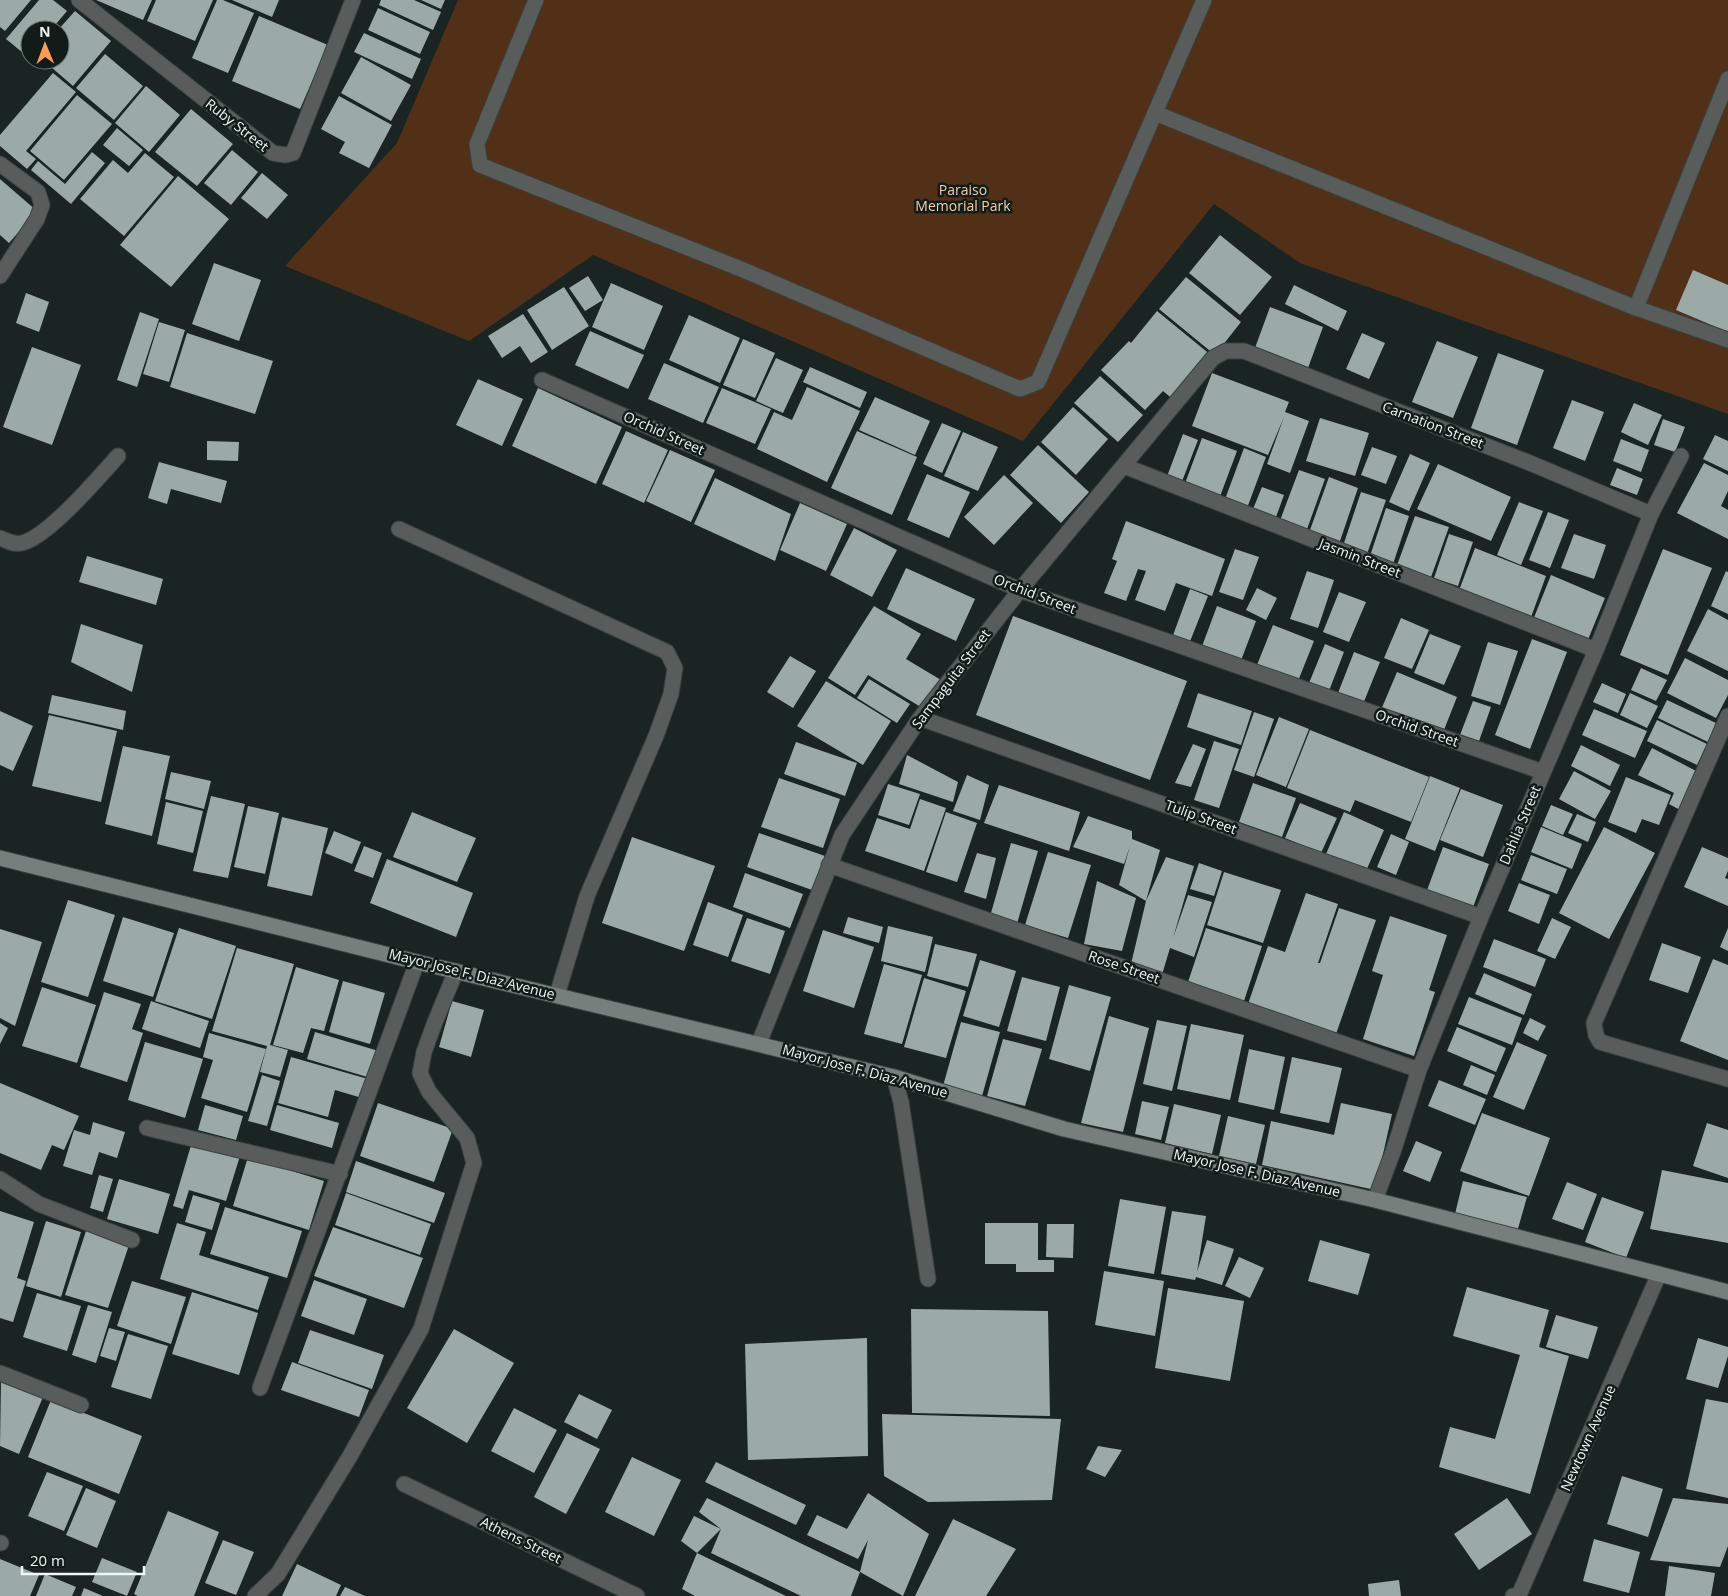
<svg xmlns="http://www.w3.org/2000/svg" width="1728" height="1596" viewBox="0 0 1728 1596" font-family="'Open Sans',sans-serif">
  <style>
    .green { fill: #523018 }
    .building { fill: #9caaa7 }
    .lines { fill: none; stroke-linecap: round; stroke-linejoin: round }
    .lane-casing { stroke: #384240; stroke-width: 17 }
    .street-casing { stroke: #384240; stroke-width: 17 }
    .secondary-casing { stroke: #384240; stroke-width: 17 }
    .lane { stroke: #585d5c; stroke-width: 15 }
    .street { stroke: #585d5c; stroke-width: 15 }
    .secondary { stroke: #767f7c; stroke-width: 15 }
    .labels { text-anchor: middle; stroke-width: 5; stroke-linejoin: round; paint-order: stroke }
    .street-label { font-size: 14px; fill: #eff7f5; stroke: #111c19 }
    .park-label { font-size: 14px; fill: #f9ccaf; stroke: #111c19 }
  </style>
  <rect width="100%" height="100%" fill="#1a2523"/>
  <path class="green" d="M458,0H1728V414L1300,263L1214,204L1023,441L593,255L469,341L285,266L397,143Z"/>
  <path class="building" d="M0,0H31L5,31L0,27Z
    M39,0H53L67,11L51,30H30V54L28,57L6,39Z
    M96,0H152L143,20Z
    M156,0H213L195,41L147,21Z
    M217,0H223L254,13L228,73L192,58Z
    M232,0H279L272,17Z
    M381,0H414L441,12L433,30L379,5Z
    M421,0H445L441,9Z
    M378,8L430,32L420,54L368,30Z
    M75,11L111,41L73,86L43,60H60V30H58Z
    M259,16L328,45L300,109L232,81Z
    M364,33L421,59L412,79L354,52Z
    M105,54L143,86L114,120L76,88Z
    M361,57L411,85L391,121L341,93Z
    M53,73L76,92L26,151L36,159L27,169L0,146V135Z
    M146,86L180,115L149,152L115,123Z
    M77,95L112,124L64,180L30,151Z
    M339,96L392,125L369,168L339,153L345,142L321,129Z
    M191,109L233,144L197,186L155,152Z
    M117,128L143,150L129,166L103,145Z
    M232,150L258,172L231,205L204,183Z
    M92,152L105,163L71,204L31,170L38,161L65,184Z
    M145,153L174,177L124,236L80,199L113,160L128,173Z
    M262,173L288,195L267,219L241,198Z
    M178,176L229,219L171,287L120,245Z
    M0,179L37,211L9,243L0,235Z
    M1220,235L1272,277L1240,315L1189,273Z
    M214,263L261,280L239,341L192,324Z
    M1693,270L1728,285V332L1676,310Z
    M588,276L603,300L585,311L569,288Z
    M1186,277L1241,322L1215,355L1159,309Z
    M611,283L663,306L644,350L592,327Z
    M1294,285L1347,311L1338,331L1285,304Z
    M564,287L589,326L552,350L527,310Z
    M26,293L49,302L39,332L16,323Z
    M1270,307L1323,327L1308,368L1255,348Z
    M1157,311L1212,356L1175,401L1163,391L1145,410L1101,370L1129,341L1131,343Z
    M140,312L159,319L137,387L117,380Z
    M523,314L548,352L531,363L520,346L502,358L488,336Z
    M689,315L740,338L720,383L669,360Z
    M159,322L185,330L169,382L143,374Z
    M590,331L644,355L628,389L575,365Z
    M187,333L273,361L255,414L170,387Z
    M1362,333L1385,343L1369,379L1346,369Z
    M743,339L775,353L755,398L723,385Z
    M1437,341L1478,357L1453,418L1412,402Z
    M32,347L81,365L52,445L3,427Z
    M1498,353L1544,370L1517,445L1471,428Z
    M776,358L803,370L783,413L756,401Z
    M664,363L719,387L703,423L648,399Z
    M810,367L867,392L860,408L803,382Z
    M1212,373L1289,402L1285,412L1309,421L1290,473L1267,464L1284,417L1268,455L1192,426Z
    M1100,376L1143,415L1118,442L1074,403Z
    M478,379L523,399L502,446L456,425Z
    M807,387L860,411L827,482L757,449L774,412L792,420Z
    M538,388L622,427L596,484L512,446Z
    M722,388L771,409L755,444L706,423Z
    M875,397L930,421L915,455L859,430Z
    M1572,400L1604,412L1585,461L1553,448Z
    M1634,403L1662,415L1648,445L1621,432Z
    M1073,407L1108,439L1076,475L1041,442Z
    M1320,418L1369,433L1355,476L1306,461Z
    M1663,419L1685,427L1675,452L1654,445Z
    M942,423L961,431L942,473L923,464Z
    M626,431L668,450L644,503L602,484Z
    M857,431L917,457L892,515L831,488Z
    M963,432L998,447L978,491L944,476Z
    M1183,434L1198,440L1181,484L1166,479Z
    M1715,435L1728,441V471L1703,459Z
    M1202,438L1237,451L1219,499L1184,486Z
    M1621,439L1649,450L1641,472L1613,461Z
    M207,441L239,442L238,461L207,460Z
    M1038,445L1089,492L1061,523L1010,475Z
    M1372,447L1397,456L1386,484L1361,475Z
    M1244,448L1266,457L1246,511L1224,502Z
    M670,450L715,470L691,522L646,501Z
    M1410,454L1430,463L1409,511L1389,502Z
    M159,462L227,481L221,503L171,489L167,504L148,498Z
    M1704,463L1728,475V491L1721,506L1728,510V539L1677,513Z
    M1438,464L1511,497L1491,541L1417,509Z
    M1617,468L1643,479L1637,495L1610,485Z
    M1299,470L1325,479L1306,532L1279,523Z
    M927,474L970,492L949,538L907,520Z
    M1004,475L1033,503L994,545L964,517Z
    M1329,477L1358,488L1340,541L1310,530Z
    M715,478L791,514L775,561L694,524Z
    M1262,487L1284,495L1276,517L1253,509Z
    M1361,492L1386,500L1367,554L1343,546Z
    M1519,502L1543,511L1521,565L1497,555Z
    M800,503L847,524L826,571L780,550Z
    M1386,508L1409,516L1393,564L1370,556Z
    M1548,512L1569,520L1550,568L1529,560Z
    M1415,516L1449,527L1430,580L1396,568Z
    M1126,521L1225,559L1212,596L1176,583L1165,611L1135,600L1146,571L1138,569L1126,601L1104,593L1117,561L1112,559Z
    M854,528L897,550L872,597L830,575Z
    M1449,534L1473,542L1458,586L1434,578Z
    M1574,534L1606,545L1594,579L1561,568Z
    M1475,548L1546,576L1530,620L1458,593Z
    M1235,549L1259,557L1243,600L1219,592Z
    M1663,549L1712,568L1668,675L1620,655Z
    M87,556L163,579L156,605L79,582Z
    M906,568L975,599L956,641L887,609Z
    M1307,571L1334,580L1318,628L1290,619Z
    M1726,571L1728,572V614L1711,606Z
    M1551,575L1605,598L1587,642L1533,620Z
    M1257,588L1277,598L1266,620L1246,610Z
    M1190,589L1208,596L1189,644L1172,638Z
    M1339,592L1366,602L1349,642L1323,632Z
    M874,606L921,634L906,659L941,680L924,709L868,675L855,695L828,678Z
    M1217,606L1256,621L1240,663L1201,649Z
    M1708,609L1728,620V671L1687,651Z
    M1013,616L1187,681L1150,780L976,715Z
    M1401,618L1429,630L1412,669L1384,658Z
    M81,624L143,645L132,692L71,662Z
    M1273,625L1314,641L1298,681L1257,665Z
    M1430,634L1461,646L1444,685L1414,673Z
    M1532,639L1567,652L1530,749L1495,735Z
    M1488,642L1518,651L1500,705L1471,696Z
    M1325,644L1344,652L1327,696L1307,688Z
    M1354,652L1380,662L1363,704L1338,693Z
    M790,656L816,671L793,708L767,692Z
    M1685,658L1728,680V695L1716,718L1667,693Z
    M1641,668L1667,680L1656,701L1631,690Z
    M1397,672L1457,697L1442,735L1381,710Z
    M869,679L910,704L897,723L857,698Z
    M826,681L891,721L863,765L797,726Z
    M1602,683L1626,694L1618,713L1593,702Z
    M1198,693L1252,711L1241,745L1187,727Z
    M1630,693L1658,706L1647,728L1620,715Z
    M52,695L126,711L123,730L48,713Z
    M1667,700L1716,723L1708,742L1658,718Z
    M1473,701L1491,707L1479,741L1460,735Z
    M1594,709L1647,731L1635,758L1582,735Z
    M0,711L33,726L13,771L0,765Z
    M1254,712L1274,719L1254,777L1234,770Z
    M49,715L117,731L101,802L32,786Z
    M1279,717L1309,729L1286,787L1256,775Z
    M1657,720L1707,744L1697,765L1647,741Z
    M1310,730L1429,777L1411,822L1355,800L1350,812L1287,788Z
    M1214,741L1239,749L1219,808L1194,800Z
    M796,742L857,763L845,796L784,774Z
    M1193,744L1206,749L1191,787L1175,783Z
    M1581,745L1620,765L1610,786L1571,766Z
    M123,746L170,756L152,836L105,824Z
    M1652,748L1700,773L1680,810L1669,804L1674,793L1638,775Z
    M907,755L958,782L953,802L899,784Z
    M1574,771L1611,791L1595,819L1559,799Z
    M171,772L211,781L204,809L165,799Z
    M967,775L989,785L980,820L953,811Z
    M1430,776L1460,788L1435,851L1405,839Z
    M1626,777L1671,795L1659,825L1642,819L1636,833L1608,822Z
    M779,778L840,799L823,848L761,827Z
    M1253,783L1296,798L1282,837L1239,822Z
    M888,784L920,794L909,825L878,815Z
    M999,785L1080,812L1069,851L984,823Z
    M1461,789L1503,805L1483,857L1440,840Z
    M211,796L245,804L228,878L193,871Z
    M920,799L946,808L924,871L865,851L877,818L910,829Z
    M166,802L203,811L193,853L157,844Z
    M1300,803L1337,818L1321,853L1285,838Z
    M1551,805L1573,814L1563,835L1542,826Z
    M248,806L279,813L265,874L234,867Z
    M412,812L476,838L457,882L393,857Z
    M946,812L977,823L957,882L926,872Z
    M1344,812L1384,830L1366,871L1326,854Z
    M1577,814L1596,822L1588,842L1568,833Z
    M1088,816L1132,831V839L1160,850L1146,901L1119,885L1130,846L1124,864L1073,847Z
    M282,817L328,828L312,896L267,886Z
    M1541,827L1582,844L1572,869L1531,852Z
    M1604,827L1655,853L1609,939L1559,913Z
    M334,831L361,842L352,864L325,853Z
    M759,833L825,856L812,890L747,867Z
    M1391,834L1409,842L1396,875L1377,867Z
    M632,837L715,866L684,951L602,923Z
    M1011,843L1038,851L1016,927L989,920Z
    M364,846L382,853L373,878L354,871Z
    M1443,847L1489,864L1472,910L1426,893Z
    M1702,847L1728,858V871L1725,878L1728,879V906L1684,887Z
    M1048,852L1091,865L1068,938L1025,925Z
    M977,853L996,858L986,899L964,892Z
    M1531,855L1567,869L1557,894L1521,880Z
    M1166,857L1194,866L1173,938L1188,895L1212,902L1194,957L1170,948L1161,978L1131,964L1146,901Z
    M387,859L473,893L456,937L370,903Z
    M1199,863L1222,871L1214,896L1190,889Z
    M1224,872L1281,890L1263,943L1207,925Z
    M745,873L803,894L790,928L733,907Z
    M1097,881L1136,898L1122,951L1084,944Z
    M1519,883L1550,895L1539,924L1508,911Z
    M1306,893L1338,904L1318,963H1320L1339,908L1376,920L1336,1034L1248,1004L1268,946L1285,952Z
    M68,900L115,915L88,997L41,982Z
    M708,902L743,915L728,957L693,945Z
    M1390,916L1447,935L1429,990L1435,992L1414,1056L1363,1039L1383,975L1372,971Z
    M123,917L174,933L153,997L103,981Z
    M848,917L883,927L879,943L843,933Z
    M747,918L785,931L770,974L731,961Z
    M1552,918L1571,927L1555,959L1537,951Z
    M888,926L933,937L925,972L881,961Z
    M179,928L236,946L212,1019L155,1001Z
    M1206,928L1262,946L1242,1007L1186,988Z
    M1728,928V951L1720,947Z
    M0,929L42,942L15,1026L0,1018Z
    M823,930L874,947L854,1008L803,991Z
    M1494,939L1546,959L1535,987L1483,967Z
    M1662,943L1701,957L1688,993L1649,980Z
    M935,944L977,954L968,987L927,976Z
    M237,948L294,964L270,1045L288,1050L280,1077L260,1072L267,1046L212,1031Z
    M1713,959L1728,965V1060L1680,1041Z
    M980,960L1016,971L999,1027L963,1016Z
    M884,964L922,975L902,1044L864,1034Z
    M296,967L339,980L324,1031L311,1028L303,1053L273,1045Z
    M1484,973L1532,994L1524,1015L1475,994Z
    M1022,977L1060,987L1046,1041L1007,1031Z
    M924,978L966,991L946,1058L904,1047Z
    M343,981L385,993L370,1044L329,1032Z
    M1069,985L1111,997L1090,1071L1049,1059Z
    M42,987L96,1005L77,1063L22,1046Z
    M104,992L141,1004L132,1029L143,1033L127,1082L80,1067Z
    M1469,997L1522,1018L1512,1045L1458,1024Z
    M151,1001L209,1021L200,1048L142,1029Z
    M452,1001L484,1010L471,1057L439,1047Z
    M1109,1016L1149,1028L1123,1132L1081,1123Z
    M1530,1018L1546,1026L1538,1041L1523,1033Z
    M1157,1020L1187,1026L1172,1091L1143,1084Z
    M961,1022L1000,1032L982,1096L943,1086Z
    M0,1023L8,1028L0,1044Z
    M1191,1024L1244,1035L1230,1100L1177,1089Z
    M1457,1027L1506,1048L1496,1072L1447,1051Z
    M315,1032L382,1052L374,1079L307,1059Z
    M209,1033L266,1049L247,1112L201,1098L213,1060L203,1057Z
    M1003,1039L1042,1049L1025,1106L987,1096Z
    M145,1042L203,1059L185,1118L128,1100Z
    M1517,1042L1547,1055L1524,1110L1493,1097Z
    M1249,1049L1285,1057L1274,1110L1238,1102Z
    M291,1057L368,1079L362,1098L335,1090L328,1117L278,1103Z
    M1292,1057L1342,1068L1329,1123L1280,1113Z
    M1471,1065L1495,1075L1487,1095L1463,1085Z
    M262,1075L280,1081L267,1126L248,1121Z
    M1439,1080L1486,1099L1475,1125L1428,1106Z
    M0,1083L79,1116L64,1150L52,1145L41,1170L0,1153Z
    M1142,1101L1169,1107L1161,1140L1135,1134Z
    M378,1103L453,1129L434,1182L360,1156Z
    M1341,1103L1392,1114L1375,1190L1262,1165L1271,1121L1334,1135Z
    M1174,1104L1221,1115L1212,1154L1165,1143Z
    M205,1105L243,1116L236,1140L198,1130Z
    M277,1105L339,1123L332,1148L270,1130Z
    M1482,1113L1550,1138L1529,1196L1460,1171Z
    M1228,1116L1265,1125L1256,1164L1219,1156Z
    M93,1122L125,1132L117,1158L99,1152L92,1175L63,1166L74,1130L90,1135Z
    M1707,1123L1728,1130V1178L1693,1166Z
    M1416,1141L1442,1152L1430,1182L1403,1171Z
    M192,1142L240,1156L226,1201L189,1190L183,1209L173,1206Z
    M248,1157L324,1181L309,1230L233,1206Z
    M356,1161L445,1193L434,1223L346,1192Z
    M1662,1170L1728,1183V1243L1650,1229Z
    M99,1175L113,1179L103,1212L90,1208Z
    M119,1179L170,1194L158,1234L107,1219Z
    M1463,1181L1527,1197L1517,1232L1455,1214Z
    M1567,1182L1597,1194L1583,1230L1552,1219Z
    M346,1193L431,1224L420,1255L335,1225Z
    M193,1195L220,1203L212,1230L185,1222Z
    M1602,1197L1644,1212L1626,1258L1585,1242Z
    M1120,1199L1166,1207L1154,1274L1108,1266Z
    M225,1207L302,1231L287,1278L210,1254Z
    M0,1211L34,1222L17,1278L26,1281L13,1322L0,1318Z
    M1172,1211L1206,1216L1197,1272L1207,1240L1234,1249L1222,1285L1196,1277L1195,1280L1161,1274Z
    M46,1221L81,1232L61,1297L26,1286Z
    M177,1223L206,1232L199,1255L269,1277L258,1310L160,1279Z
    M985,1223H1038V1260H1054V1272H1016V1264H985Z
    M1047,1224H1074L1073,1258L1046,1257Z
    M333,1227L423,1258L404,1308L314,1276Z
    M87,1228L130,1242L108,1308L65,1295Z
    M1320,1240L1370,1254L1358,1295L1308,1281Z
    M1239,1257L1264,1268L1250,1298L1225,1286Z
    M1104,1271L1164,1281L1155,1336L1095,1325Z
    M314,1280L367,1299L354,1335L301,1316Z
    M132,1281L186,1297L171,1344L117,1326Z
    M1467,1287L1549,1310L1539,1347L1569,1356L1530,1494L1439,1467L1450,1427L1495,1439L1520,1355L1453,1336Z
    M1168,1288L1244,1301L1230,1381L1155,1368Z
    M192,1292L258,1313L239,1375L172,1354Z
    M37,1293L81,1306L67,1351L23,1337Z
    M88,1305L112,1312L96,1363L72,1355Z
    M911,1309L1048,1311L1050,1416L912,1413Z
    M1556,1315L1598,1327L1588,1359L1546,1347Z
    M109,1328L125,1332L116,1361L100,1356Z
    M454,1329L514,1363L467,1443L407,1408Z
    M310,1330L384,1355L372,1389L298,1363Z
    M128,1334L168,1346L151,1399L111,1387Z
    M867,1338L868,1456L748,1460L745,1344Z
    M1698,1338L1728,1347V1356L1718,1388L1686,1379Z
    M292,1362L369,1390L359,1417L281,1390Z
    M1,1380L43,1397L19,1454L0,1446Z
    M579,1394L612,1410L597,1439L564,1422Z
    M1706,1399L1728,1403V1498L1686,1489Z
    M51,1400L142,1436L119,1494L28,1457Z
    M514,1408L557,1430L534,1473L491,1451Z
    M882,1414L1061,1419L1052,1500L928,1502L884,1476Z
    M567,1433L600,1449L566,1514L534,1497Z
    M1098,1446L1122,1450L1105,1477L1086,1469Z
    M632,1457L681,1480L654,1536L605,1512Z
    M716,1462L806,1505L796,1525L705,1482Z
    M47,1472L83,1486L64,1531L28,1516Z
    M1622,1476L1663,1489L1648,1537L1607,1524Z
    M86,1488L116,1501L97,1548L66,1535Z
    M868,1493L929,1534L903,1596L860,1572L868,1540L858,1559L807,1535L817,1515L847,1529Z
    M707,1498L860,1572L851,1596H801L711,1553L721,1529L699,1512Z
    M1507,1498L1532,1534L1479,1570L1454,1534Z
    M1673,1498L1728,1504V1546L1720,1567L1650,1560Z
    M168,1511L219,1532L194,1596H138L134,1594Z
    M694,1516L721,1529L697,1553L681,1541Z
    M953,1519L1016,1549L986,1596H915Z
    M1594,1539L1640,1552L1629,1593L1583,1581Z
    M223,1540L254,1552L236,1595L205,1583Z
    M697,1553L786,1596H695L682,1589Z
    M102,1558L137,1572L127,1596L92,1582Z
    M0,1559L39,1575L30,1596H0Z
    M297,1564L341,1585L336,1596H282Z
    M1669,1566L1715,1573L1711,1596H1665Z
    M45,1574L76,1587L72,1596H36Z
    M1399,1580L1401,1596H1369L1368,1584Z
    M345,1587L365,1596H340Z
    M84,1588L103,1596H81Z"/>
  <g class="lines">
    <defs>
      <path id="lane" d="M536,0L477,144L480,165L741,269L1020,389L1038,382L1204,0
        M1155,113L1636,308L1728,340
        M1636,308L1728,79
        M399,529L667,652L675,668L671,694L656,736L587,896L557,995
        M0,538C8,541 13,545 22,543C48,537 99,477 118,456
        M894,1077L901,1102L928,1279
        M0,1543H1"/>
      <path id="street" d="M79,0L273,153L285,155L293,153L353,0
        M0,164L38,192L42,205L37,219L0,276
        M542,380L1020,590L1543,772
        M1124,466L1596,650
        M1728,716L1594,1023L1596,1035L1600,1042L1728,1079
        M920,718L1481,917
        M829,865L1419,1070
        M759,1043L842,835L920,718L1020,590L1213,358L1226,351H1244L1530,463L1651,514
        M147,1128L340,1174
        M0,1179L39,1204L132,1240
        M1375,1200L1394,1149L1419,1070L1481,917L1596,650L1651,514L1681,456
        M0,1373L81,1405
        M260,1388L417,962
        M404,1484L637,1596
        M255,1596L278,1574L350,1456L421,1329L474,1163L467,1138L429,1092L420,1073L424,1052L435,1022L456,971
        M1513,1596L1519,1595L1659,1274"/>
      <path id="secondary" d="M0,858L417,962L894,1077L1064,1129L1375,1200L1728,1292"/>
    </defs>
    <use href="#lane" class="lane-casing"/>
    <use href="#street" class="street-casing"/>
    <use href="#secondary" class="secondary-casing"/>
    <use href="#lane" class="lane"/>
    <use href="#street" class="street"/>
    <use href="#secondary" class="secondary"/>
  </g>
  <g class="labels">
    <g class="street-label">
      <text transform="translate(237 125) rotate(38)" y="5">Ruby Street</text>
      <text transform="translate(1433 425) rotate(21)" y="5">Carnation Street</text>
      <text transform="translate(664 433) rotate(24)" y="5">Orchid Street</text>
      <text transform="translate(1360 558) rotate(21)" y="5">Jasmin Street</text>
      <text transform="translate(1035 594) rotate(21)" y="5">Orchid Street</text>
      <text transform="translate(951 679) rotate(-53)" y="5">Sampaguita Street</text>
      <text transform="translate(1417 728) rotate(19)" y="5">Orchid Street</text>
      <text transform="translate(1201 817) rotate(20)" y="5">Tulip Street</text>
      <text transform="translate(1520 825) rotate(-67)" y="5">Dahlia Street</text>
      <text transform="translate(1124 967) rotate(19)" y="5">Rose Street</text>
      <text transform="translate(472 974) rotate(14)" y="5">Mayor Jose F. Diaz Avenue</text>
      <text transform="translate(865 1071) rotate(15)" y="5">Mayor Jose F. Diaz Avenue</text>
      <text transform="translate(1257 1173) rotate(13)" y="5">Mayor Jose F. Diaz Avenue</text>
      <text transform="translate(1588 1438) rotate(-66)" y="5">Newtown Avenue</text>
      <text transform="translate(521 1540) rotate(26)" y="5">Athens Street</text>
    </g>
    <g class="park-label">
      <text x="963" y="195">Paraiso<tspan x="963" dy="16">Memorial Park</tspan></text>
    </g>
  </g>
  <g transform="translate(45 45) rotate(359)"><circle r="24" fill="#111c19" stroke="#6a7471"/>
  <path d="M0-4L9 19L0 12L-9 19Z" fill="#fd9c56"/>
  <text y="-8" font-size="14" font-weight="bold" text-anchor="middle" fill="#eff7f5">N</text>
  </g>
  <path d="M22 1566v8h122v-8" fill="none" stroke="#eff7f5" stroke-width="2.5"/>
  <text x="30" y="1566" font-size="15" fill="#eff7f5" stroke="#111c19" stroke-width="4" paint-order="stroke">20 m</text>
</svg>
